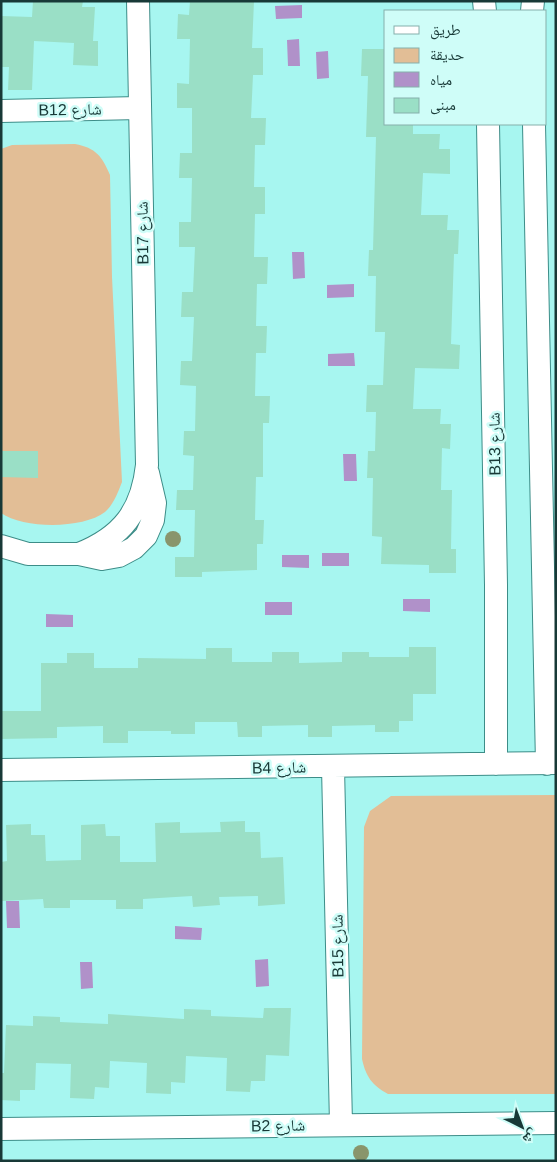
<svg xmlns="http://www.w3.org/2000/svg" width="557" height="1162" viewBox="0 0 557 1162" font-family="Arial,'Noto Naskh Arabic',sans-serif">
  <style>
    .green { fill: #e2be96 }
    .water { fill: #b091c9 }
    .building { fill: #9adfc6 }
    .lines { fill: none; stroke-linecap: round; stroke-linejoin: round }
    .minor-casing { stroke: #3d8d88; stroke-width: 24 }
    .minor { stroke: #fff; stroke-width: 22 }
    .tree { fill: #89956c }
    .labels { text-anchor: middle; stroke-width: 5; stroke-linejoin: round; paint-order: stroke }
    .street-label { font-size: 16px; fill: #183937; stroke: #cffdf8 }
  </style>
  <rect width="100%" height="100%" fill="#a7f6f0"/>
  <path class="green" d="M75,144C96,148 102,156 110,175L112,277L122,482C118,492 114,504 105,512C83,529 24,529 1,513V149L12,145Z
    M556,795V1094H388C372,1085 366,1077 362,1059L364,827L370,811L391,796Z"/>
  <path class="water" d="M302,5V18L276,19L275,6Z
    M299,39L300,66H288L287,40Z
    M328,51L329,78L317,79L316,52Z
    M292,252H304L305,278L293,279Z
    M354,284V297L327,298V285Z
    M354,353L355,366H328V354Z
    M343,454H356L357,481H344Z
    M322,553H349V566H322Z
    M282,555H309V568L282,567Z
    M403,599H430V612L403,611Z
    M265,602H292V615H265Z
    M46,614L73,615V627H46Z
    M6,901H19L20,928H7Z
    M175,926L202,928L201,940L175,939Z
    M268,959L269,986L256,987L255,960Z
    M80,962H92L93,988L81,989Z"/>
  <path class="building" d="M33,1H83L82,7H95L93,41H98V66L73,65L74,43L34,41L32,90H8L9,67H1V16L32,17Z
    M190,1H254L252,48H263V75H253L251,118H266L265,145H255L254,187H265V214H255L254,257H268L267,284H257L256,326H267L266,353H256L255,396H270L269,423H263V477H256L255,520H264L263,544H257V570L202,572V577H175V557H194L195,510H176L177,490H193L194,456L183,455L184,431H195L196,386L180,385L181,361H192L194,317H181L182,292H193L195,247H179V222H191L192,178H179L180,153H192V108H177V83L189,84L190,39H177L178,14L189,15Z
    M362,49H386V124H413V134H440L439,149H450V174L423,173L421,215H448L447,230H459L458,254H454L451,344L460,345L459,369L415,368L413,409H441L440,424H451L450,449L442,448L441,490H452L451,549H456V573H429V565L381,564L382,537L372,536L373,478H367L368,451H375L376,412H366L367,385H383L385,332H375L376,276H368L369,250H373L376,137H366L368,76H361Z
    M1,451H38V478L1,477Z
    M409,647H436V694H413V721H399V732H375V725L332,726V737H308V725L262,726V737H238L237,722H195V734H171V731H128V743H103V726L57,727V738L1,739V711H41V663H67V653H94V668H138V658L206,659V648H232V662H272V652H299V663L342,662V652H369V657H409Z
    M245,821V832H260L261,858L283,857L285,904L258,906V896L219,897L220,905L193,907L192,896L143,899V909H116V900H70V908H44L43,899L1,901V862L7,861L6,825L31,824V835H45L46,861L81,860V825L105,824L106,836H120V862H156L155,823L180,822V833L221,832L220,822Z
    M264,1008H291L289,1056L266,1055L265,1081H251L250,1092L226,1091L227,1058L186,1056L185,1083L171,1082V1094L146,1093L147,1063L110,1061L109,1088L95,1087L94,1099L70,1098L71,1064L36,1063L35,1090H20V1101L1,1100V1073H4L6,1025L33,1026V1016L60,1017V1022L108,1024V1014L184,1019V1009L211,1010V1016L263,1018Z"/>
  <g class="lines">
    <defs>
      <path id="minor" d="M484,1L485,11
        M532,11L533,1
        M1,111L139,108
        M488,124L496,585V764
        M534,124L547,764
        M1,546L28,554H79L102,559L119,556L134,548L146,536L153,520L155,503L148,473
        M79,554C122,537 142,511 147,465L138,1
        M333,767L341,1124
        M1,770L556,763
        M1,1129L556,1123"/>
    </defs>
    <use href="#minor" class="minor-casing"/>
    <use href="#minor" class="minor"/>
  </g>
  <g class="tree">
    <circle cx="173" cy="539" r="8"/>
    <circle cx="361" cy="1153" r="8"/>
  </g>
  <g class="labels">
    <g class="street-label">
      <text transform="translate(70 109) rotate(-1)" y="6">B12 شارع</text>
      <text transform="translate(142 233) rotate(-91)" y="6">B17 شارع</text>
      <text transform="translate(494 444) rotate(-91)" y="6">B13 شارع</text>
      <text transform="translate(279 767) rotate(-1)" y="6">B4 شارع</text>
      <text transform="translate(337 946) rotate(-91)" y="6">B15 شارع</text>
      <text transform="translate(278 1125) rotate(-1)" y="6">B2 شارع</text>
    </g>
  </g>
  <rect width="557" height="1162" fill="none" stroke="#183937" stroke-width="5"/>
  <rect x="384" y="10" width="162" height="115" fill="#cffdf8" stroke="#86afab"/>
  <rect x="394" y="26" width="25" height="8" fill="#ffffff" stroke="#86afab"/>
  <text x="430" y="35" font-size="15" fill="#183937">طريق</text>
  <rect x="394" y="48" width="25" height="15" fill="#e2be96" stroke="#86afab"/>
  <text x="430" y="60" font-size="15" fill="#183937">حديقة</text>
  <rect x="394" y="72" width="25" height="15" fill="#b091c9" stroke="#86afab"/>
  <text x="430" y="85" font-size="15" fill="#183937">مياه</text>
  <rect x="394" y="98" width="25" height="15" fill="#9adfc6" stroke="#86afab"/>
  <text x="430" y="110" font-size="15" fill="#183937">مبنى</text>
  <g transform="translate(522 1127) rotate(138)" stroke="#cffdf8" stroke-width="4" paint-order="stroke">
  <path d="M0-4L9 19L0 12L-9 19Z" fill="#183937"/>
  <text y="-8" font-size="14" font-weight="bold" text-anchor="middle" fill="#183937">ش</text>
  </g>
</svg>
